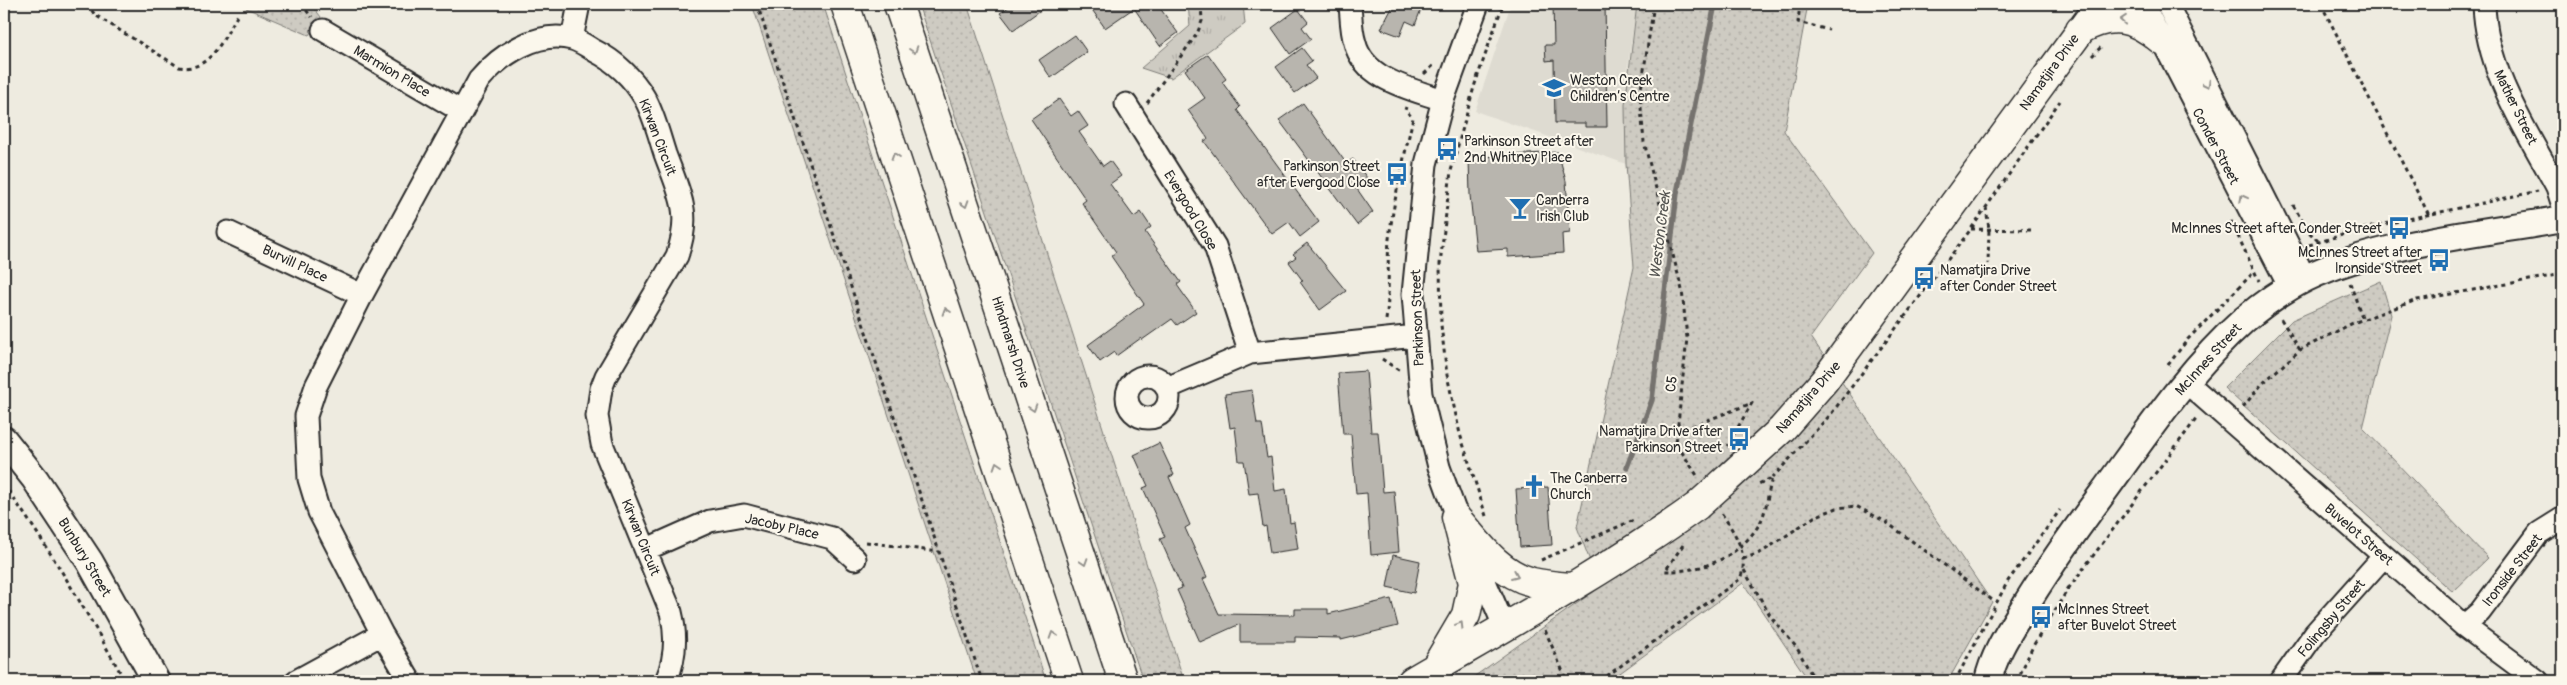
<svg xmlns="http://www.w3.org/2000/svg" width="2567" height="685" viewBox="0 0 2567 685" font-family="Pangolin,sans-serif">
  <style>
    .built { fill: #dedbd1 }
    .grass { fill: url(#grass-tufts); stroke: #7c7b76 }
    .park { fill: url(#park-dots); stroke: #7c7b76 }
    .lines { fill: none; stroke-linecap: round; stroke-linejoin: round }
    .stream { stroke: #74726e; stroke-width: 5.5 }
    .building { fill: #b8b5ae; stroke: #2b2b2b }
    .minor-casing { stroke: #2b2b2b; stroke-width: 25 }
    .tertiary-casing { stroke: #2b2b2b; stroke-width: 30 }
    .secondary-casing { stroke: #2b2b2b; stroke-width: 31 }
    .primary-casing { stroke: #2b2b2b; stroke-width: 31 }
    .path { stroke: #2b2b2b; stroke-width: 3; stroke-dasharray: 4 4; stroke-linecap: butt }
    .minor { stroke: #fbf7ec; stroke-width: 21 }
    .tertiary { stroke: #fbf7ec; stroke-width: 26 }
    .secondary { stroke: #fbf7ec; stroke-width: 28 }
    .primary { stroke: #fbf7ec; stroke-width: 28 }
    .secondary-bridge-casing { stroke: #2b2b2b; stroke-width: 31; stroke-linecap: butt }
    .secondary-bridge { stroke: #fbf7ec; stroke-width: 28 }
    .oneway { stroke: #93918c }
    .labels { text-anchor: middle; stroke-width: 4; stroke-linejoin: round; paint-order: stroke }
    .street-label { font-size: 14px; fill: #2b2b2b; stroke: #fbf7ec }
    .poi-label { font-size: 14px; fill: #2b2b2b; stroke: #fbf7ec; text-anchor: start }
    .water-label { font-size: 15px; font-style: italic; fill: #555552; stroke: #fbf7ec }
  </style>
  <defs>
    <pattern id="grass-tufts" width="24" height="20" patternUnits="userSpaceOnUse" patternTransform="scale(1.25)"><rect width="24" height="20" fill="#cecbc2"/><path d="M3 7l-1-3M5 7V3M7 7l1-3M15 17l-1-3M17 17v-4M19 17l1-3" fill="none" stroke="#b1aea7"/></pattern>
    <pattern id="park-dots" width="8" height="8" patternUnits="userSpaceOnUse" patternTransform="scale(1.25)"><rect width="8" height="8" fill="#cecbc2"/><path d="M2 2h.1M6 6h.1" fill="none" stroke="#b1aea7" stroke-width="1.8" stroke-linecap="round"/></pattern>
  </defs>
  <rect width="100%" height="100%" fill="#eeebe0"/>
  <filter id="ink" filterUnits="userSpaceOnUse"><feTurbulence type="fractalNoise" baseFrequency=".02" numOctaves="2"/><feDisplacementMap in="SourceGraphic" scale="10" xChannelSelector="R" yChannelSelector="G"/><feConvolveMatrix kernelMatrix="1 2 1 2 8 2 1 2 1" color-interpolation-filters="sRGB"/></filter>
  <g filter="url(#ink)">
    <path class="built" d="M1511,4H1637L1627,72L1626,164L1475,111Z"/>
    <path class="grass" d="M1188,4H1243L1245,24L1171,78L1141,68L1190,26Z"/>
    <path class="park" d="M247,4H311L321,17L309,35L246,8Z
      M752,4H823L1046,681H977Z
      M918,4H967L1184,681H1143Z
      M1637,4H1808L1784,131L1872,253L1811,337L1992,602L1948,681H1809L1743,583L1609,681H1468L1600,587L1577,527L1634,267L1626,164L1625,105Z
      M2381,281L2391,315L2363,428L2488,558L2453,592L2224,388L2292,320Z"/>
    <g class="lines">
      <path class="stream" d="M1627,467L1652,400L1677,193L1715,4"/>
    </g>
    <path class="building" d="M1013,4H1049L1013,30L1000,13Z
      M1088,4H1157L1178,33L1160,46L1134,8L1105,28Z
      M1394,4H1423L1415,25L1406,21L1400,36L1381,29Z
      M1553,4H1605L1607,127H1585V123H1555L1554,60L1546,61L1545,45H1554Z
      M1298,9L1308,22L1302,27L1311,39L1290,54L1272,28Z
      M1075,35L1087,52L1051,78L1039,60Z
      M1302,48L1312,61L1306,65L1316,78L1295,93L1276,67Z
      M1208,54L1226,79L1222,82L1240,107L1237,110L1319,222L1300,237L1289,222L1272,234L1204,141L1208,139L1188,110L1205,98L1185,70Z
      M1059,99L1071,116L1078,111L1088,126L1079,132L1103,166L1110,161L1121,176L1110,184L1134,217L1141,212L1151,227L1145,232L1181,282L1177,285L1196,312L1177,325L1172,319L1142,340L1141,338L1116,356L1114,352L1100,362L1088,345L1144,304L1111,256L1116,252L1082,203L1086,200L1031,119Z
      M1303,103L1346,163L1353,159L1367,178L1355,186L1373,212L1357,225L1279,120Z
      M1558,152L1566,181L1570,233L1562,234L1563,253L1508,257V249L1476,251L1470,195L1469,158Z
      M1307,243L1346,291L1320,310L1300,282L1303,281L1289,262L1296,257L1293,254Z
      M1366,371L1371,432H1378L1383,492L1394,491L1399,552L1371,555L1367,493L1356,494L1351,434H1343L1338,373Z
      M1252,390L1257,424H1262L1267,458L1271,457L1275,491L1286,489L1290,523L1294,522L1298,549L1270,553L1266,526L1263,527L1258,493L1249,494L1244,461H1239L1235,427L1230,428L1225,394Z
      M1159,443L1174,475L1169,477L1190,525L1185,528L1207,577L1203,579L1219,614L1295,615V609H1328V614L1391,599L1398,626L1341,640V638L1295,637V642H1240V624L1200,642L1177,590L1182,588L1160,539L1165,537L1143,488L1148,486L1134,455Z
      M1548,487L1552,545L1520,547L1516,489Z
      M1393,555L1420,561L1414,593L1387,587Z"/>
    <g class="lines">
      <defs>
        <path id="minor" d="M1350,4C1351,16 1351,31 1355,43C1364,80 1412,89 1443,100
          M2143,4L2290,288
          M2167,4L2305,278
          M2484,4C2486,71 2526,129 2557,187L2563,206
          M323,30L461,111
          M572,39L579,4
          M1126,104L1215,246L1250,353
          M228,232L362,295
          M1127 397a21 21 0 1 1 42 0a21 21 0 1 1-42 0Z
          M2185,381L2464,626L2538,681
          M1167,388L1250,353L1416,336
          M1462,530L1439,467L1421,394L1413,294L1426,164L1443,100L1478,4
          M647,549L710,521L744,515L832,538L855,559
          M1475,558L1504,626
          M2464,626L2480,612L2539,533L2563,518
          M296,681L382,634
          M410,681L382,634L319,512L309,479L306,416L316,386L362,295L479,80C500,55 537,30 572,39C580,41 588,47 595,51C615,61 633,78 644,97C654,114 659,136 665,154C680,195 692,213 677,256L606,376L601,389L597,416L602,444L671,612C677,636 676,658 666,681
          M2281,681L2315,633L2384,556"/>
        <path id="tertiary" d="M4,440L35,479L90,562L156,681
          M1988,681C1993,657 2007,635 2020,614C2045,572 2073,533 2102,494C2146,434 2188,370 2244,320C2263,304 2284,289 2306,278C2378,243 2484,233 2563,219"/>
        <path id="secondary" d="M2080,30C2112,12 2134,17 2161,40
          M1726,480L1782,429L1824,381L2100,4
          M1459,521C1481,546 1499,573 1532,582C1545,585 1558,586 1571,587
          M1436,666L1466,615L1473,583L1456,517
          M1412,681C1508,625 1606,571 1697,506"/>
        <path id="primary" d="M845,4L1069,681
          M898,4L1123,681"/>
      </defs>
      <use href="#minor" class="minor-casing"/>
      <use href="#tertiary" class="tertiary-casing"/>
      <use href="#secondary" class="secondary-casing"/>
      <use href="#primary" class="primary-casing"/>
      <path class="path" d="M87,4L95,15L179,67C211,73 224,36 239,13
        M301,4L312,17
        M757,4L982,681
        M1654,4L1640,96L1644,142L1682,290L1687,338L1676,443L1698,477
        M1800,4L1798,22L1829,30
        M2321,4L2430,217
        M2092,56L2102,46
        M1424,74L1434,65
        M1147,103L1197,34L1202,21L1201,4
        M2293,205L2308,231L2319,242
        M1986,207L1989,229L1988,264
        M2231,221L2259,281
        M1971,229L2034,230
        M2309,245L2362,229L2538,191
        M2350,283L2363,320
        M2281,319L2300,350
        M1386,320C1390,293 1387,266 1389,239C1394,198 1404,158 1413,118L1405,110L1406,107
        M1382,359L1400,371
        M2168,365L2188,339L2254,272
        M2243,407L2262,384L2300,350L2353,323L2417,300L2563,274
        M1677,432L1752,403L1727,446
        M1772,478L1831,414L1971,229L2060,101
        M4,485C49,547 88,614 125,681
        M1486,516L1460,434L1447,375L1441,325L1440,264L1451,171L1474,87L1503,4
        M866,542L939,552
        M1683,545L1665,571C1703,572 1740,557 1760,523C1767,510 1768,491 1772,478L1756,485
        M1743,559L1762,552L1814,517L1837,508L1856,506L1886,522L1995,602
        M1541,560L1634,520
        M1744,570L1771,617L1797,648L1815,681
        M2068,589L2197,418
        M1545,630L1567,681
        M1600,681L1740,579C1750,556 1735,533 1722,514
        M1955,681L2008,581L2060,510
        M2017,681L2033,646L2068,589L2063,585"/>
      <use href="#minor" class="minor"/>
      <use href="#tertiary" class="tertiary"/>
      <use href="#secondary" class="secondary"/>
      <use href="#primary" class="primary"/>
      <defs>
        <path id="secondary-bridge" d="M1697,506L1726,480"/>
      </defs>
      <use href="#secondary-bridge" class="secondary-bridge-casing"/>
      <use href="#secondary-bridge" class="secondary-bridge"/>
    </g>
    <defs><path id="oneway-chevron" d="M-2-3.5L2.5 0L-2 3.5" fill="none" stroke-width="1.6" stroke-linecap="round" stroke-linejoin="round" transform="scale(1.25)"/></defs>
    <g class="oneway">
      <use href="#oneway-chevron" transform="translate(2123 20) rotate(-175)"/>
      <use href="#oneway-chevron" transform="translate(914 50) rotate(72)"/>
      <use href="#oneway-chevron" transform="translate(2207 84) rotate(63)"/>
      <use href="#oneway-chevron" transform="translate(895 156) rotate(-108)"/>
      <use href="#oneway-chevron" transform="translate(2243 198) rotate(-118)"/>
      <use href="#oneway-chevron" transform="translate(965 204) rotate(72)"/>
      <use href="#oneway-chevron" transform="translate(946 311) rotate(-108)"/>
      <use href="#oneway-chevron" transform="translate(1033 408) rotate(72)"/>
      <use href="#oneway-chevron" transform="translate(997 465) rotate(-108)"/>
      <use href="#oneway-chevron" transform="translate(1084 562) rotate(72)"/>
      <use href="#oneway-chevron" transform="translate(1515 575) rotate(23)"/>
      <use href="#oneway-chevron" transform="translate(1460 625) rotate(-59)"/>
      <use href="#oneway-chevron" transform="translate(1053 635) rotate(-108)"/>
    </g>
  </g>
  <defs>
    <symbol id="school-bare" viewBox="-9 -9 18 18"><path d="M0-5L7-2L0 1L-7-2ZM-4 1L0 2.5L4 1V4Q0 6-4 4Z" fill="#1f6fb2" stroke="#fbf7ec" stroke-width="2.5" paint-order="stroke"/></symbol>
    <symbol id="bus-bare" viewBox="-9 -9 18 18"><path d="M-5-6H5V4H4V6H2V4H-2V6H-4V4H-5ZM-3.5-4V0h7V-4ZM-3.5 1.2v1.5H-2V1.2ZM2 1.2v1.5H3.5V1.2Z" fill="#1f6fb2" stroke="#fbf7ec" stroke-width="2.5" paint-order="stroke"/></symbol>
    <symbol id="bar-bare" viewBox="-9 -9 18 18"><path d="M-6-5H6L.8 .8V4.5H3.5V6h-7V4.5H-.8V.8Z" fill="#1f6fb2" stroke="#fbf7ec" stroke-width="2.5" paint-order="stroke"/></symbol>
    <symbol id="church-bare" viewBox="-9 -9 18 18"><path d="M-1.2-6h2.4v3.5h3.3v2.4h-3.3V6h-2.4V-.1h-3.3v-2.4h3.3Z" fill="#1f6fb2" stroke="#fbf7ec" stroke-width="2.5" paint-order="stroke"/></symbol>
  </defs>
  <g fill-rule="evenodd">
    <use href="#school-bare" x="1538" y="72" width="32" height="32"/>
    <use href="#bus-bare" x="1431" y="133" width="32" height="32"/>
    <use href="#bus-bare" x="1381" y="158" width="32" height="32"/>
    <use href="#bar-bare" x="1504" y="192" width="32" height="32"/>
    <use href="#bus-bare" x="2383" y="212" width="32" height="32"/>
    <use href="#bus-bare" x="2423" y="244" width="32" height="32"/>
    <use href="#bus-bare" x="1908" y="262" width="32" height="32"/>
    <use href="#bus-bare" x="1723" y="423" width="32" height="32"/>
    <use href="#church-bare" x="1518" y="470" width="32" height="32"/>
    <use href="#bus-bare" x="2025" y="601" width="32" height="32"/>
  </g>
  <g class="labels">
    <g class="street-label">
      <text transform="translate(392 71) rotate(31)" y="5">Marmion Place</text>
      <text transform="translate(2049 72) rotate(-54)" y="5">Namatjira Drive</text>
      <text transform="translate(2516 107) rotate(64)" y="5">Mather Street</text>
      <text transform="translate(658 137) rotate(69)" y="5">Kirwan Circuit</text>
      <text transform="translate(2216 146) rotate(62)" y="5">Conder Street</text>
      <text transform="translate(1191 210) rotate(59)" y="5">Evergood Close</text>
      <text transform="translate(295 263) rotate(25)" y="5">Burvill Place</text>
      <text transform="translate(1417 318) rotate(-92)" y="5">Parkinson Street</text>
      <text transform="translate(1011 342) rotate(72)" y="5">Hindmarsh Drive</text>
      <text transform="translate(2208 359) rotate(-48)" y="5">McInnes Street</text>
      <text transform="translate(1671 384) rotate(-84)" y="5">C5</text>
      <text transform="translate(1808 397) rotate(-49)" y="5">Namatjira Drive</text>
      <text transform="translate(782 526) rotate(13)" y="5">Jacoby Place</text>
      <text transform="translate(2359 534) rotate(41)" y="5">Buvelot Street</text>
      <text transform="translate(641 537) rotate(68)" y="5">Kirwan Circuit</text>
      <text transform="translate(85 557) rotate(59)" y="5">Bunbury Street</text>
      <text transform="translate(2512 570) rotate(-52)" y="5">Ironside Street</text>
      <text transform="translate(2331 618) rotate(-50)" y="5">Folingsby Street</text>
    </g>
    <g class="poi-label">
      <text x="1570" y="85">Weston Creek<tspan x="1570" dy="16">Children’s Centre</tspan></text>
      <text x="1464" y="146">Parkinson Street after<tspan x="1464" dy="16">2nd Whitney Place</tspan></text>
      <text x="1380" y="171" text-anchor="end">Parkinson Street<tspan x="1380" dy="16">after Evergood Close</tspan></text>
      <text x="1536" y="205">Canberra<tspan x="1536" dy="16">Irish Club</tspan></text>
      <text x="2382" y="233" text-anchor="end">McInnes Street after Conder Street</text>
      <text x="2422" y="257" text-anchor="end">McInnes Street after<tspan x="2422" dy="16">Ironside Street</tspan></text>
      <text x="1940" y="275">Namatjira Drive<tspan x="1940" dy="16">after Conder Street</tspan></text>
      <text x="1722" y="436" text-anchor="end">Namatjira Drive after<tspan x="1722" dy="16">Parkinson Street</tspan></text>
      <text x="1550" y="483">The Canberra<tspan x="1550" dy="16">Church</tspan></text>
      <text x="2058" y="614">McInnes Street<tspan x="2058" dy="16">after Buvelot Street</tspan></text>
    </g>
    <g class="water-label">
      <text transform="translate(1660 235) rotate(-83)" y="5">Weston Creek</text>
    </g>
  </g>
  <rect width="2567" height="685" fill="none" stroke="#fbf7ec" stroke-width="20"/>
  <rect x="10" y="10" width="2547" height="665" fill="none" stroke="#2b2b2b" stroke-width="2" filter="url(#ink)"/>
</svg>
